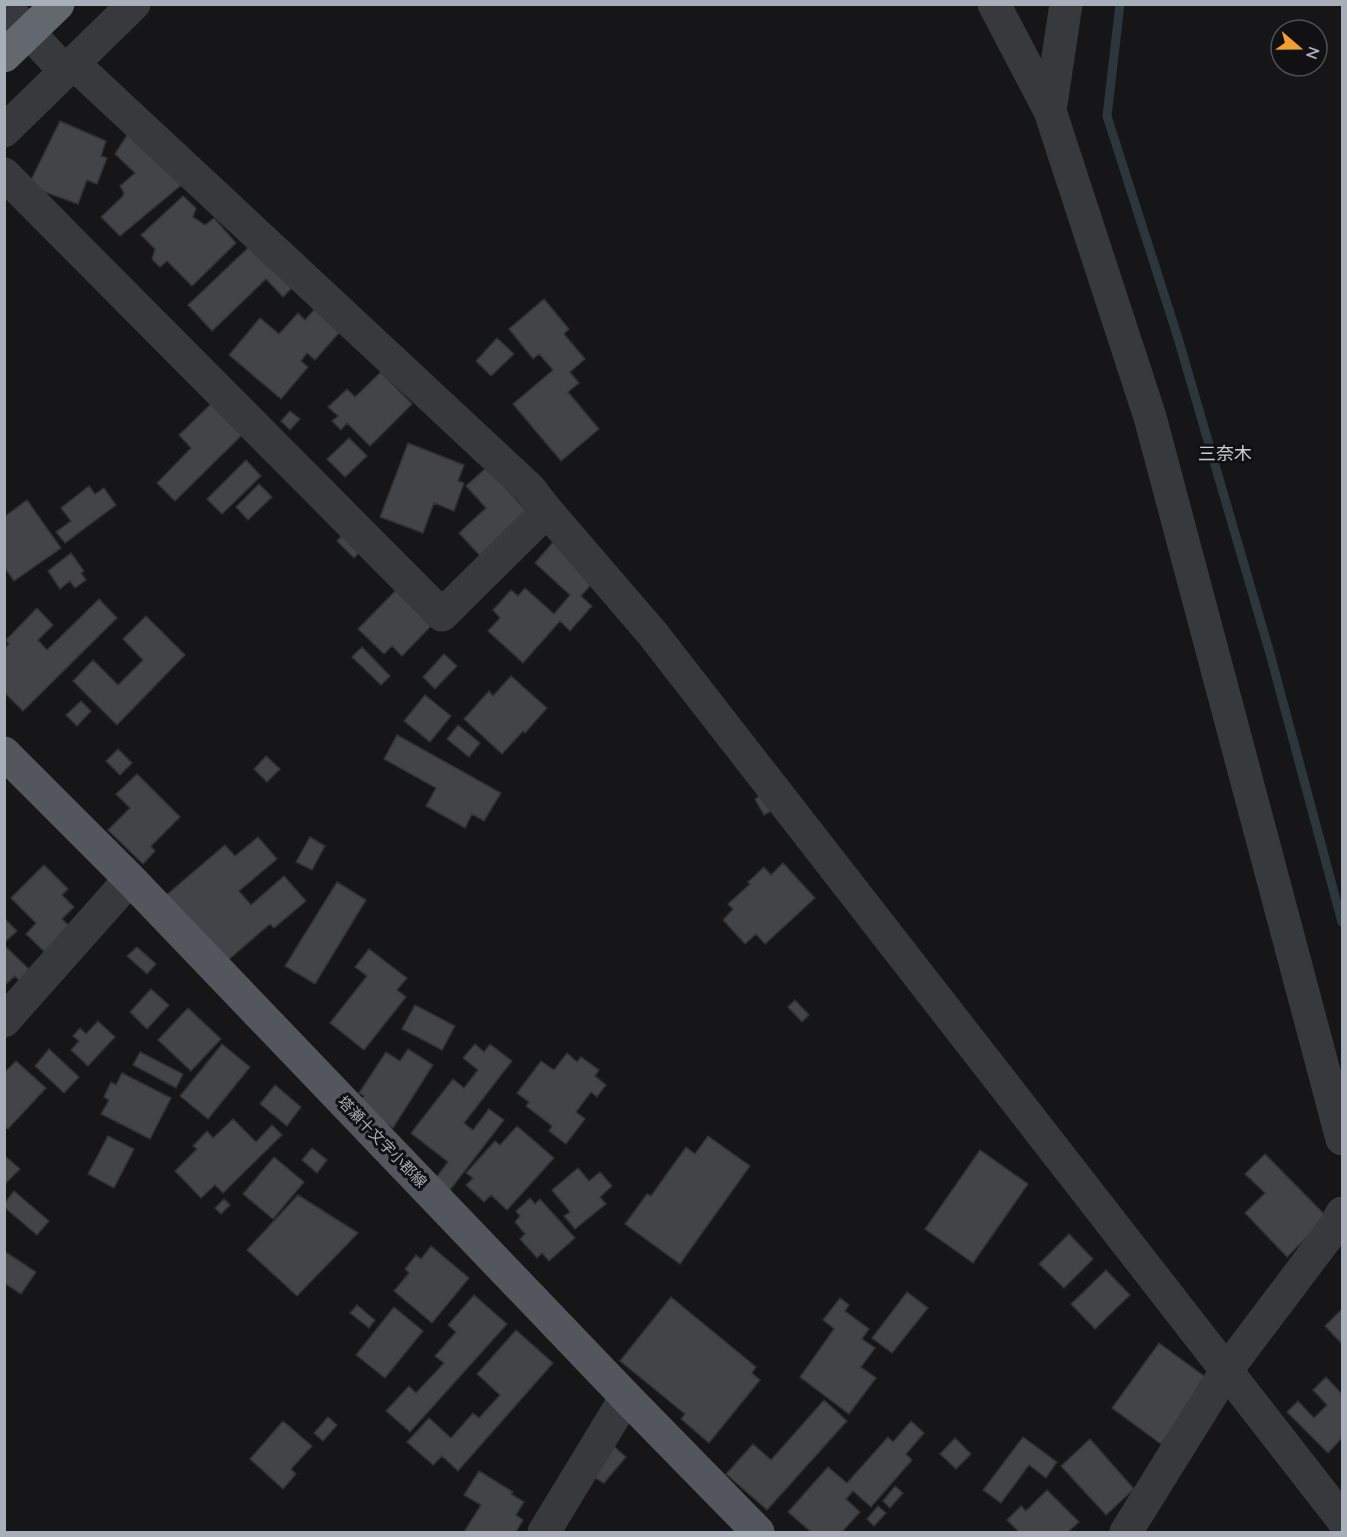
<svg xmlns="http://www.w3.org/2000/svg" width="1347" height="1537" viewBox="0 0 1347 1537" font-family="Quicksand,'Noto Sans JP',sans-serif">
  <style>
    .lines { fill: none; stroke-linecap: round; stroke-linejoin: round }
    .stream { stroke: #2c373c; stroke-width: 9 }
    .building { fill: #424448; stroke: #303134; stroke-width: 1.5 }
    .minor { stroke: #37393d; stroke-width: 33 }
    .major { stroke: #53565c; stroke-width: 33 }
    .highway { stroke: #63676e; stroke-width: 33 }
    .labels { text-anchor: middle; stroke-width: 6; stroke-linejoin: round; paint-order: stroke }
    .street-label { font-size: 15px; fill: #a8afb8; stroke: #111113 }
    .quarter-label { font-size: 18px; fill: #c9cdd4; stroke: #111113 }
  </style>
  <rect width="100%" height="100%" fill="#161618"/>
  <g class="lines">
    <path class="stream" d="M1120,4L1107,116L1178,338L1269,650L1342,922"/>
  </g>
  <path class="building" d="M60,121L106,141L101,156L107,158L97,184L87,180L78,204L28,186Z
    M129,132L185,182L120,236L101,217L122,197L124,193L120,186L135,173L115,154Z
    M183,196L196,208L193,217L205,225L214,218L236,243L192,286L167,261L160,267L152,259L155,249L141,235Z
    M252,244L300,280L283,297L266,279L212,331L188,305Z
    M544,299L569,329L564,334L585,359L570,372L579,383L568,392L599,429L561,461L513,404L553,370L539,354L533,359L509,329Z
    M320,303L346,325L315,360L307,353L301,361L308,367L281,399L229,355L260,318L279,334L298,313L305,320Z
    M497,338L514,354L491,376L476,361Z
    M381,372L412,404L370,446L347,423L341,430L332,421L338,416L328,407L347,389L355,397Z
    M213,402L243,434L175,501L157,483L191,448L179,435Z
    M290,411L300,419L290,430L281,421Z
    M349,438L367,456L345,477L327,459Z
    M408,443L464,465L458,481L464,483L454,511L434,503L423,533L380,517Z
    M246,460L261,476L222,514L207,499Z
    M487,467L531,516L483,559L459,533L486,508L466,486Z
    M259,484L272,497L248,520L236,507Z
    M89,486L95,494L104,488L116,505L65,543L56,532L71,521L61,508Z
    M27,500L61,548L14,581L4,567V517Z
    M350,527L368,544L354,558L337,541Z
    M553,542L595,580L581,596L592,606L570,631L560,621L523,663L488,631L500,618L493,610L511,590L518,596L525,588L554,614L570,595L535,563Z
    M71,553L84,571L81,573L86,580L75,588L70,581L60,589L48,571Z
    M403,583L432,625L402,656L392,646L384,654L358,629Z
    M99,599L117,618L23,711L4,692V649L9,644L6,640L37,608L53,625L38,640L47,650Z
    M146,616L185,655L117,725L73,681L93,660L118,685L143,660L123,639Z
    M362,647L390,676L381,685L352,657Z
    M444,654L457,666L435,689L423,677Z
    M511,676L547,708L525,733L523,731L502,754L464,719L489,691L493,696Z
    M425,695L451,716L430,742L404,721Z
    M81,701L91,711L77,726L66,715Z
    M458,725L480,743L469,757L447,739Z
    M397,735L501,793L484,821L472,814L465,828L426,806L436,788L384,759Z
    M118,749L132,763L120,775L106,761Z
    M266,756L280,769L267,782L254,769Z
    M137,774L180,817L151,846L155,851L143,864L108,830L130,808L116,794Z
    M771,790L780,806L764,815L755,799Z
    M258,837L277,859L239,891L251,905L284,876L306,901L274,928L270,924L227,961L164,897L225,845L235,856Z
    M310,837L325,846L312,870L296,862Z
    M783,863L815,898L765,944L756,934L745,944L723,920L733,909L728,904L750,884L748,882L764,867L771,875Z
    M44,865L68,889L62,895L74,907L62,919L78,935L54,961L26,934L36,923L11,898Z
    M337,882L366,900L315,984L285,966Z
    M4,918L17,931L4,943Z
    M4,945L36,976L25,987L15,976L4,986Z
    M137,947L156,964L147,974L127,956Z
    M369,949L407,978L397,990L406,997L364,1050L330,1023L367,976L355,967Z
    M151,989L169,1005L147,1029L130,1012Z
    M795,1000L809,1015L802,1022L788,1007Z
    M415,1005L455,1026L442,1050L402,1029Z
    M188,1008L221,1039L191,1071L158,1040Z
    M98,1021L115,1037L88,1066L71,1050L79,1041L73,1036L80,1028L86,1034Z
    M222,1044L250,1067L208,1119L180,1096Z
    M475,1044L484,1052L490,1044L512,1061L464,1123L473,1130L489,1109L504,1120L450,1190L435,1179L448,1162L411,1133L453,1079L464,1088L478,1070L463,1058Z
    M49,1049L79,1077L64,1093L35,1066Z
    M408,1049L433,1065L393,1128L358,1105L364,1096L359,1093L386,1052L400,1061Z
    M140,1052L183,1074L176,1088L133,1065Z
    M567,1053L577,1062L581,1057L599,1070L595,1076L606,1085L597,1097L591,1092L576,1112L585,1119L566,1144L549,1131L552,1126L526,1106L529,1102L517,1093L541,1061L554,1070Z
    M16,1061L46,1088L8,1129L4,1126V1073Z
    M122,1073L171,1098L150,1139L101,1114L109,1100L104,1097L111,1082L116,1085Z
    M275,1085L301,1107L287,1126L260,1104Z
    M233,1119L256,1142L272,1125L282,1135L223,1193L215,1185L201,1198L175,1171L197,1149L193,1146L207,1131L213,1138Z
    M517,1126L554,1158L507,1210L491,1195L484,1202L466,1185L473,1178L466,1173L495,1141L500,1145Z
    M108,1136L134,1149L114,1188L88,1174Z
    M708,1136L750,1166L680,1264L625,1224L647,1194L651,1196L686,1147L695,1154Z
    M312,1148L327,1160L317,1173L302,1160Z
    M980,1150L1028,1184L973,1263L925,1229Z
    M1265,1154L1327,1217L1287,1257L1245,1213L1265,1193L1245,1174Z
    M4,1155L20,1169L4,1185Z
    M274,1157L304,1182L273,1219L243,1194Z
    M578,1168L589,1181L600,1172L612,1186L600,1197L606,1204L575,1229L564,1216L570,1212L552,1190Z
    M14,1191L49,1221L37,1235L4,1207V1204Z
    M298,1195L358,1233L297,1296L247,1250Z
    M530,1198L535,1204L540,1199L575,1238L549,1261L542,1253L537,1258L520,1239L525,1234L515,1222L520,1216L516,1211Z
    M224,1199L230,1205L221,1214L215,1208Z
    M1069,1234L1093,1259L1064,1288L1039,1264Z
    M431,1246L469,1278L432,1323L394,1291L409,1273L405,1269L416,1255L421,1259Z
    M4,1251L36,1272L21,1294L4,1283Z
    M1106,1270L1130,1295L1095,1329L1071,1304Z
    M907,1292L928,1308L892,1353L872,1338Z
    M474,1295L507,1324L410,1432L386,1411L409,1386L416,1393L444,1363L435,1356L456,1332L448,1325Z
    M671,1297L756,1367L752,1373L760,1380L709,1443L681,1419L685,1414L620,1361Z
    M840,1298L849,1305L845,1311L869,1329L862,1339L875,1348L861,1367L876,1378L849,1414L800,1377L834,1329L823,1320Z
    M357,1305L375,1320L369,1328L350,1313Z
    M394,1307L423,1331L385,1378L356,1355Z
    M1342,1309V1344L1325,1326Z
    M516,1330L553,1363L458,1471L442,1456L433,1465L407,1442L429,1418L451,1438L473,1413L479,1418L500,1395L477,1374Z
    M1159,1343L1208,1379L1161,1444L1112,1408Z
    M1326,1377L1342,1394V1438L1328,1453L1287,1412L1298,1401L1314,1418L1327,1405L1313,1390Z
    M824,1400L847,1421L767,1510L726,1474L753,1444L771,1460Z
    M328,1417L337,1425L323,1441L314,1433Z
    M283,1421L312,1446L291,1469L296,1474L283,1489L250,1459Z
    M911,1421L924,1433L906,1454L912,1460L871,1507L853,1491L846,1499L860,1512L842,1532H811L788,1512L828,1467L847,1483L888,1437L893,1442Z
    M1023,1437L1057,1462L1046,1478L1029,1465L1001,1503L983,1490Z
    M955,1438L971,1454L956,1469L940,1454Z
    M1090,1439L1134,1489L1106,1515L1061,1466Z
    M607,1440L626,1457L604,1483L590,1475Z
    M479,1471L513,1492L511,1494L524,1502L516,1515L523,1520L516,1532H464L481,1505L464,1495Z
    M895,1486L903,1493L890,1508L883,1501Z
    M1047,1490L1079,1522L1068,1532H1019L1007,1520L1021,1506L1026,1511Z
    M878,1506L886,1513L874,1526L867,1519Z"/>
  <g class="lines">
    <path class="minor" d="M994,4L1050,111L1150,417L1342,1139
      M4,6L65,71
      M73,63L530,489L547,511L652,633L1342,1519
      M1050,111L1066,4
      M4,131L134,4
      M4,174L442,615L547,511
      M4,1021L130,879
      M544,1532L626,1397
      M1126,1532L1226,1371L1333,1229L1342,1213"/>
    <path class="major" d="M4,753L130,879L626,1397L758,1532"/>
    <path class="highway" d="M4,56L58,4"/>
  </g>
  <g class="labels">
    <g class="street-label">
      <text transform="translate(382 1142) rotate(46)" y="5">塔瀬十文字小郡線</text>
    </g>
    <g class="quarter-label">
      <text x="1225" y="460">三奈木</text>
    </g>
  </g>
  <rect width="1347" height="1537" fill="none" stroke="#a8afb8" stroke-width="12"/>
  <g transform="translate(1299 48) rotate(110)"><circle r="28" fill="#111113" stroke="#4d5055" stroke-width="1.5"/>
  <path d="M0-4.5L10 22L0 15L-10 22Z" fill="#f19f35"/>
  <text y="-9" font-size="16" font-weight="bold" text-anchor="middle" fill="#a8afb8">N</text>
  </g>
</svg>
